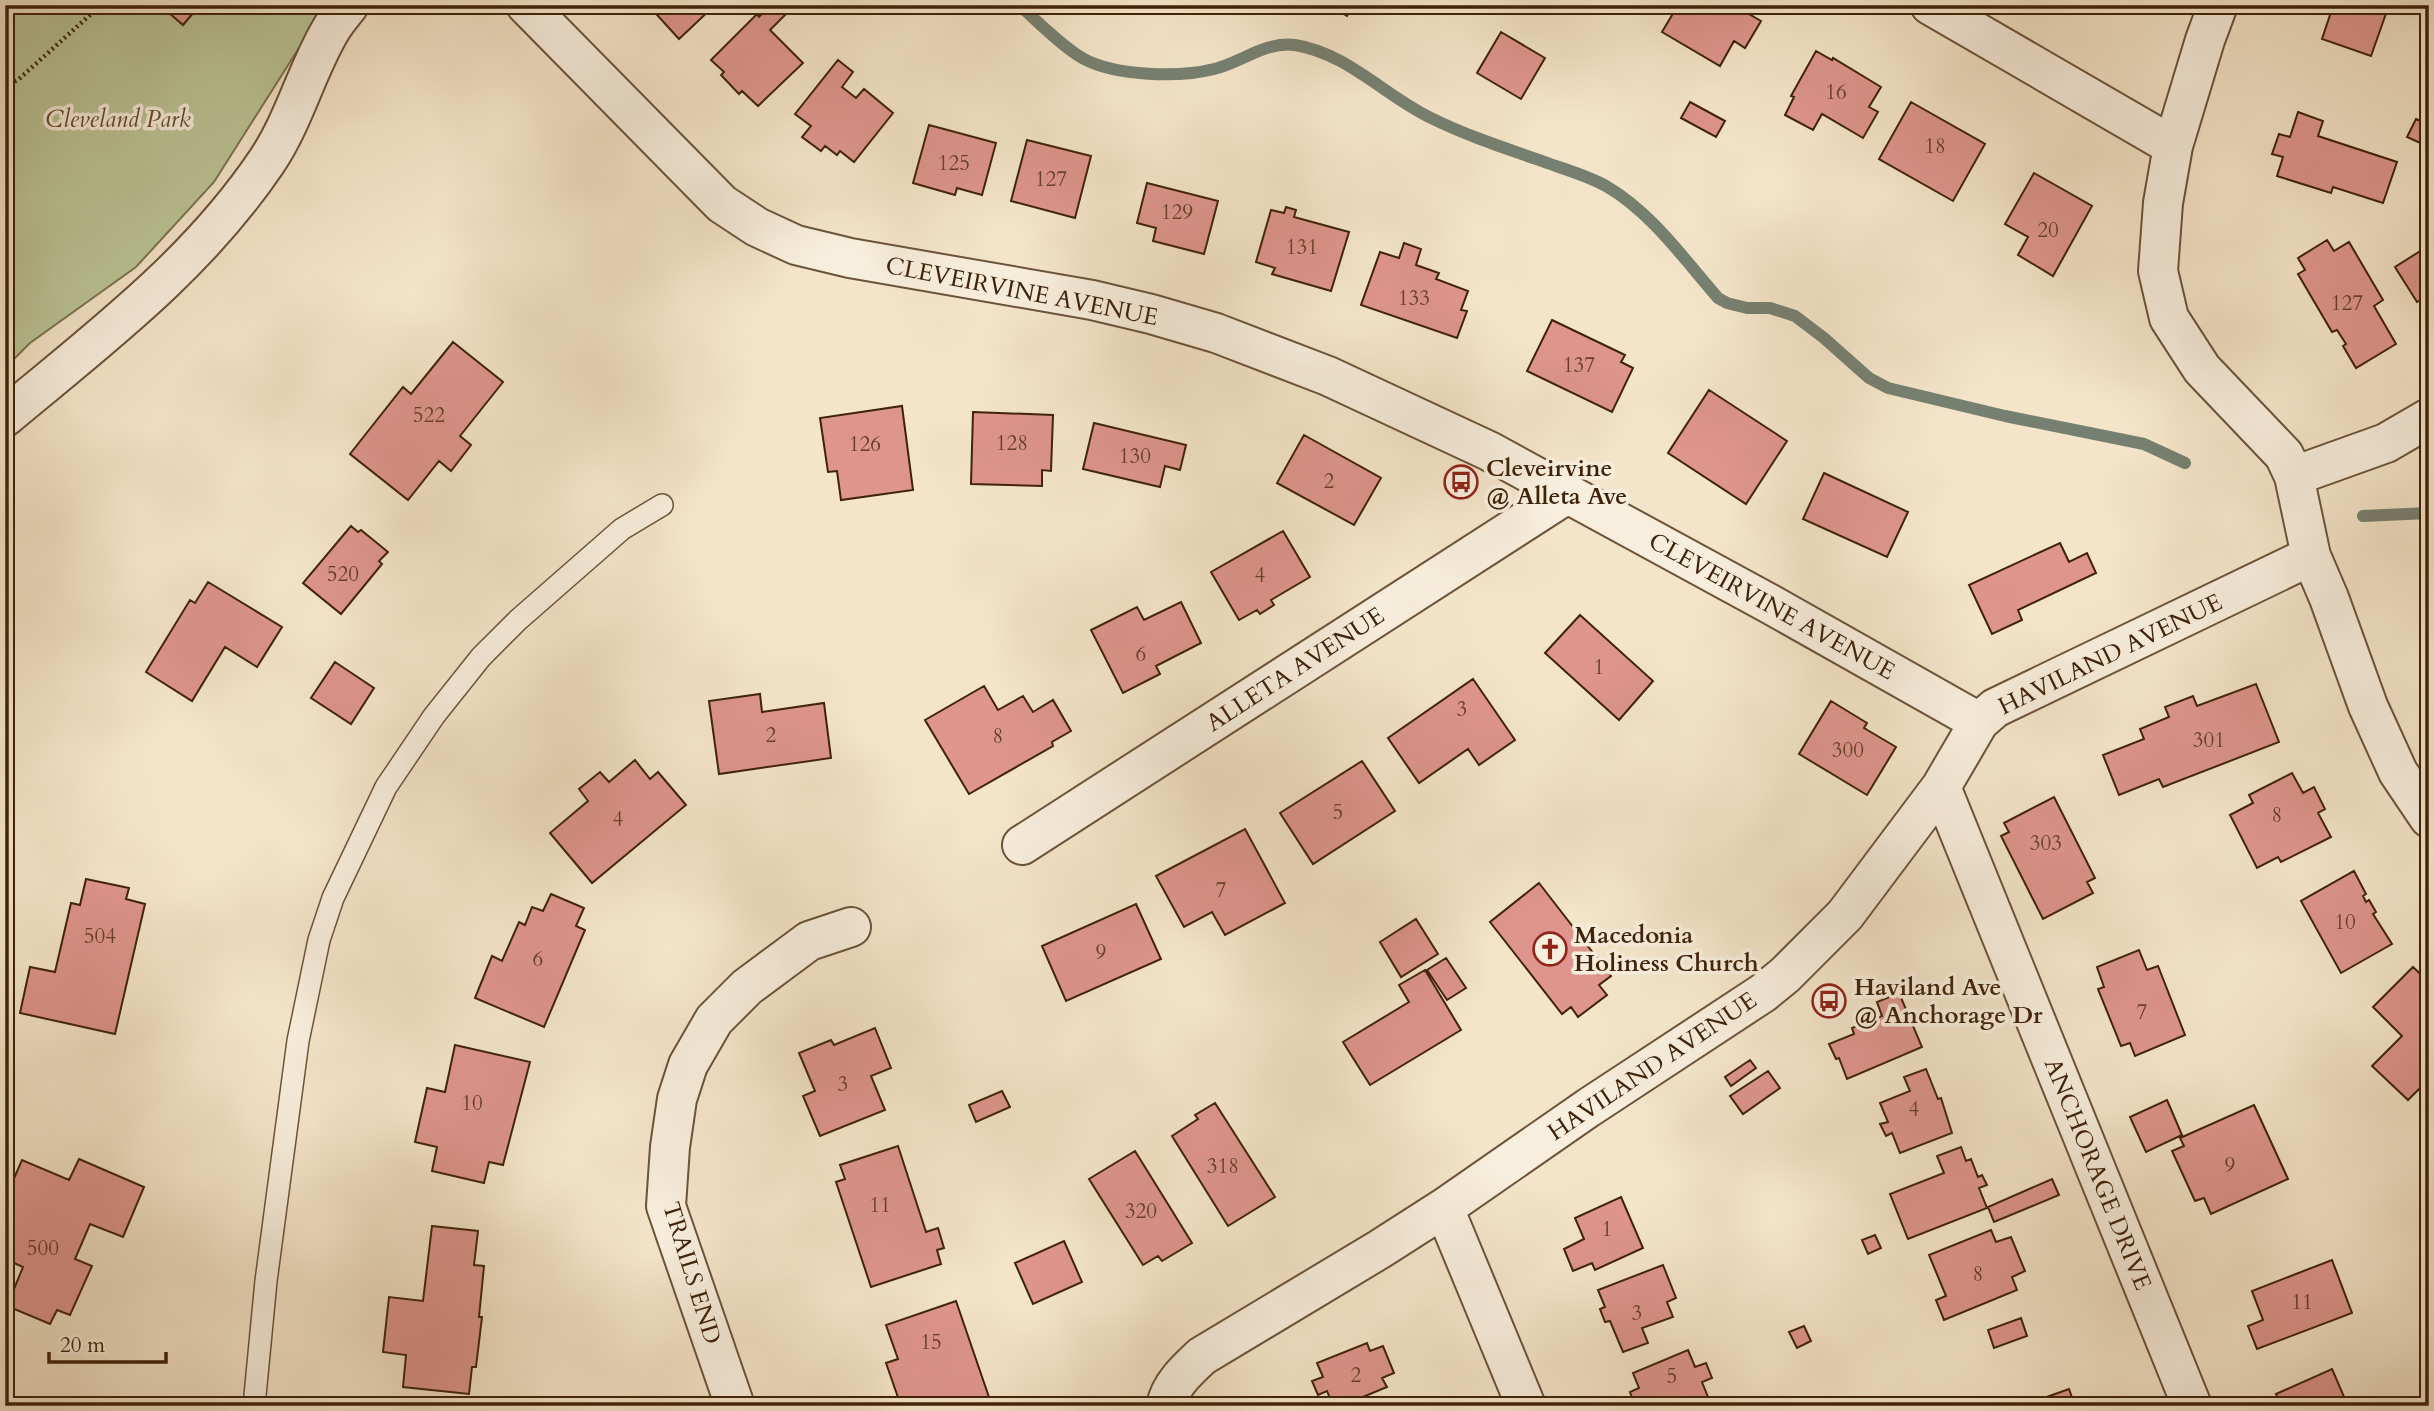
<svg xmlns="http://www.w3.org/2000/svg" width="2434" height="1411" viewBox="0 0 2434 1411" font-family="Cardo,serif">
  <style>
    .green { fill: #bbc597; stroke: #7d7450; stroke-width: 2 }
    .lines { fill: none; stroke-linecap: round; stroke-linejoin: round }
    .stream { stroke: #778070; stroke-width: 12 }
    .building { fill: #de958e; stroke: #3f2208; stroke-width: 2 }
    .lane-casing { stroke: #6c5338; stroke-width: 24 }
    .street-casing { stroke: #6c5338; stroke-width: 42 }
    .path { stroke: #3f2208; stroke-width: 4.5; stroke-dasharray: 2 3.5; stroke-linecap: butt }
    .lane { stroke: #f8eedd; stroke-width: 21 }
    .street { stroke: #f8eedd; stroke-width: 38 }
    .labels { text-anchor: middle; stroke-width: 7; stroke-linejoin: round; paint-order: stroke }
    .number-label { font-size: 21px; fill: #673f2a }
    .park-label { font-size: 24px; font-style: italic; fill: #5e4b2c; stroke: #f8eedd }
    .street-label { font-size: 24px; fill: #3f2208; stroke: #f8eedd }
    .poi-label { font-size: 24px; font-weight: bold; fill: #3f2208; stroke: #f8eedd; text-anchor: start }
  </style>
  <rect width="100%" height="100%" fill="#f4e5ca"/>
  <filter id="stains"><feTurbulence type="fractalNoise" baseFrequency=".00286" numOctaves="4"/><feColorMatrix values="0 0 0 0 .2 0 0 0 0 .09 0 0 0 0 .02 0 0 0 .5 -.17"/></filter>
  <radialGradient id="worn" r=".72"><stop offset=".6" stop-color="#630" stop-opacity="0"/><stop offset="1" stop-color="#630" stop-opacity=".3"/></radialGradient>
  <path class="green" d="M5,5H324L323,10L214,182L136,267L30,343L5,368Z"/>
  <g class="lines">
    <path class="stream" d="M1019,5C1037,21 1065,49 1084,59C1116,76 1179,78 1214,69C1241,63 1265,41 1295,45C1346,53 1383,94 1429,117C1465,135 1504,148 1542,161C1563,169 1586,175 1606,186C1651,212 1684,259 1718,298L1727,303L1747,308H1770L1795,316L1824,338L1869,378L1888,388L2005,416L2144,444L2185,463
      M2363,516L2429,513"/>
  </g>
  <path class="building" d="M164,5H200L183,25L162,7Z
    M648,5H715L679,39Z
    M770,5H776L785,15L770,30L803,63L758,106L742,91L739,94L721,75L724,72L711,60L757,14L759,17Z
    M1327,5H1353L1347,16Z
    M1678,5L1688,7L1689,5H1738L1737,7L1761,21L1745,48L1734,41L1720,66L1662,32Z
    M2329,5H2389L2371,56L2322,39L2330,15L2327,13Z
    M1501,32L1545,58L1521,99L1477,73Z
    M1816,51L1832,60L1833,58L1881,87L1869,107L1878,112L1863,138L1822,114L1813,130L1785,115L1794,97L1791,96Z
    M838,60L853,72L842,87L856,98L864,89L893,113L854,162L840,151L837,155L825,146L821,151L802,137L811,126L795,114Z
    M1690,102L1725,121L1716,137L1681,118Z
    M1911,102L1985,144L1953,201L1879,159Z
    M2298,112L2323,121L2318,136L2397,162L2383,203L2333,187L2331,193L2277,176L2283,157L2272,154L2279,134L2290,137Z
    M2416,119L2429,125V147L2407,137Z
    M929,125L996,143L982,195L957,188L955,195L913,183Z
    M1027,140L1091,156L1075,218L1011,201Z
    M2034,173L2092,206L2053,276L2018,255L2028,237L2005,224Z
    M1147,183L1218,201L1204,254L1153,241L1156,228L1137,223Z
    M1286,207L1296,210L1294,217L1349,232L1331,291L1272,274L1275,268L1256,262L1271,210L1284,213Z
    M2327,240L2334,251L2349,242L2383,300L2374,306L2396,344L2356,368L2343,346L2346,344L2337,330L2332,332L2298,274L2305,270L2298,258Z
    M1404,243L1421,249L1416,265L1439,273L1436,279L1468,291L1461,310L1467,311L1457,338L1361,305L1380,252L1399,258Z
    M2425,248L2429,254V295L2417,302L2395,267Z
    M1552,320L1625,355L1621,362L1633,368L1612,412L1527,371Z
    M453,342L503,382L460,436L471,445L451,471L439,461L408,500L350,454L403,387L411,394Z
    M1709,390L1787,441L1746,504L1668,453Z
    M902,406L913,490L841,500L837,471L828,472L820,418Z
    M973,412L1053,415L1051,471L1042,470V486L971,484Z
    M1094,423L1186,445L1180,470L1165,466L1160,487L1083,469Z
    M1304,435L1381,478L1354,525L1277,483Z
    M1824,473L1908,512L1887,557L1803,519Z
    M351,526L358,532L361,530L388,552L379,561L382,564L341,614L303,583Z
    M1283,531L1310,577L1271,600L1274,605L1260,614L1257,610L1239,620L1211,572Z
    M2060,543L2069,562L2087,553L2096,573L2018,610L2022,620L1992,634L1969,585Z
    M208,582L282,627L257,667L225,647L192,701L146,672L190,600L195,603Z
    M1181,602L1201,643L1156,666L1160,674L1123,693L1091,630L1137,607L1144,620Z
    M1580,615L1653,681L1619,720L1545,653Z
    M335,662L374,688L351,724L311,698Z
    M1473,679L1515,740L1479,765L1468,749L1419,783L1388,738Z
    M2256,684L2279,742L2163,787L2159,779L2119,795L2103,755L2144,739L2140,729L2169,717L2165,707L2193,696L2197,706Z
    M984,686L998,710L1023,696L1033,712L1053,700L1071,731L1052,742L1053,746L969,794L925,720Z
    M760,694L762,712L824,703L831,758L719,774L709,701Z
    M1831,701L1867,723L1864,728L1896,747L1867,795L1799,754Z
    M635,760L650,779L658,772L686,805L592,883L550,833L588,801L579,789L600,772L609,782Z
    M1362,761L1395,811L1313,864L1280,813Z
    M2292,773L2303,793L2314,787L2325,809L2318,813L2331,837L2281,862L2278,857L2257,868L2230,815L2253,803L2249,795Z
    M2054,797L2095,878L2087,882L2093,893L2043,919L2001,836L2009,832L2004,823Z
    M1245,829L1285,903L1225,935L1212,912L1184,927L1156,876Z
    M2354,871L2366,894L2363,896L2366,902L2369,900L2376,912L2373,914L2392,944L2341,973L2301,901Z
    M86,879L129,888L126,899L145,904L115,1034L20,1013L30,967L55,972L71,903L80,905Z
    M1539,883L1611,976L1599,985L1607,995L1578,1017L1571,1007L1562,1014L1490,922Z
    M551,894L584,908L576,926L585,930L544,1027L475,998L492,956L502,961L519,922L525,925L532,907L543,911Z
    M1136,904L1161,959L1066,1001L1042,946Z
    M1416,919L1438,954L1401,977L1380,942Z
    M2139,950L2147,970L2158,966L2185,1035L2135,1056L2130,1043L2121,1046L2098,989L2104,987L2097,967Z
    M1446,958L1466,988L1447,1000L1427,970Z
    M2413,967L2429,982V1079L2408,1100L2372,1066L2402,1036L2373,1007Z
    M1425,970L1461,1030L1370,1085L1343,1042L1409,1002L1399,985Z
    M1899,993L1922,1047L1847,1079L1839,1058L1836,1059L1829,1044L1854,1034L1852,1028L1882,1016L1877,1002Z
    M875,1028L891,1068L871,1076L885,1110L820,1136L803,1096L815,1091L799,1053L831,1040L834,1045Z
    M455,1045L530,1062L503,1165L489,1162L484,1183L432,1171L437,1147L415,1142L427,1088L445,1092Z
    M1750,1060L1756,1068L1731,1086L1725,1077Z
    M1926,1069L1938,1099L1941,1098L1952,1133L1900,1153L1892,1133L1886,1136L1880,1124L1888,1122L1880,1103L1910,1091L1904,1077Z
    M1768,1071L1780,1088L1743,1114L1730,1096Z
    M1002,1091L1010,1107L976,1122L969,1105Z
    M2167,1100L2182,1135L2146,1152L2130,1117Z
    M1215,1103L1275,1197L1228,1226L1172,1136L1198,1119L1195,1115Z
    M2254,1105L2288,1179L2211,1214L2204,1198L2195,1201L2172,1151L2184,1146L2180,1138Z
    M898,1146L926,1232L938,1228L944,1248L937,1250L941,1264L871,1287L836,1182L845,1179L840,1165Z
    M1961,1147L1966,1161L1971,1159L1978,1177L1982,1175L1987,1185L1979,1188L1987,1208L1908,1239L1890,1194L1944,1173L1937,1156Z
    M1135,1151L1192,1243L1162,1261L1158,1256L1143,1265L1089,1179Z
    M79,1159L144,1187L123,1237L90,1224L75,1259L92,1266L70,1315L57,1310L50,1324L7,1306L23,1267L5,1259V1199L22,1160L69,1180Z
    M2052,1179L2059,1195L1994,1222L1988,1207Z
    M1621,1197L1643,1248L1595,1270L1592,1263L1573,1271L1564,1249L1584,1239L1575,1218Z
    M432,1226L478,1231L474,1265L484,1266L479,1317H482L476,1367H472L469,1394L403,1387L406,1355L383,1352L389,1297L423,1301Z
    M1991,1230L1996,1242L2011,1237L2025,1271L2012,1277L2017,1290L1944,1320L1936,1300L1946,1296L1929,1255Z
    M1875,1235L1881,1248L1868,1254L1862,1240Z
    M1064,1241L1082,1282L1033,1304L1015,1263Z
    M2332,1260L2352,1313L2257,1349L2248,1326L2263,1320L2252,1291Z
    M1663,1265L1676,1298L1667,1302L1673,1317L1642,1328L1648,1343L1623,1352L1610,1321L1605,1322L1600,1309L1605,1307L1598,1290Z
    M956,1301L992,1406H901L886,1363L898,1359L886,1325Z
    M2021,1318L2027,1336L1994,1348L1988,1330Z
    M1804,1326L1811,1341L1797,1348L1789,1332Z
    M1367,1343L1370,1351L1383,1346L1394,1373L1382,1378L1387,1387L1341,1406H1333L1327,1391L1318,1395L1312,1381L1323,1377L1317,1363Z
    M1688,1350L1695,1367L1706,1363L1712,1378L1702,1382L1708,1397L1686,1406H1635L1630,1392L1639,1388L1633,1373Z
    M2332,1369L2348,1406H2299L2298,1402L2282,1406L2276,1394Z
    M2069,1389L2075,1406H2046L2044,1398Z"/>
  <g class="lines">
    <defs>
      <path id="lane" d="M254,1406L266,1281L298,1041L319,940L333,898L386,787L434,716L481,657L518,620L622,529L662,505"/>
      <path id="street" d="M526,5L722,204L757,227L796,245L850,258L1092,300L1151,314L1216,333L1328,376L1489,451L1770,604L1979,722
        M1930,5L2173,146
        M2218,5L2205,40L2173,146L2163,203L2158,271L2169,318L2202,369L2284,455L2294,476L2311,556L2329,598L2368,706L2398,772L2429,818
        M5,417C101,337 197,265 267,161C294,121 306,72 330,31C335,22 342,14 349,5
        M2294,476L2386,443L2429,418
        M1941,787L2192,1406
        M1022,845L1567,494
        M1444,1208L1526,1406
        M735,1406L666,1206L670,1147L677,1099L688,1065L714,1020L747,987L809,941L851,927
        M1166,1406C1170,1385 1187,1370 1202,1356L1380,1249L1444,1208L1588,1108L1763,993L1785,975L1845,915L1941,787L1979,722L1995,708L2311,556"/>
    </defs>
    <use href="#lane" class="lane-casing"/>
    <use href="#street" class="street-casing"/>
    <path class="path" d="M5,87L19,79L101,5"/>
    <use href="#lane" class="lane"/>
    <use href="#street" class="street"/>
  </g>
  <defs>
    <symbol id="bus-ring" viewBox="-11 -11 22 22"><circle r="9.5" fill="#f8eedd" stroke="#8f2418" stroke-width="1.5"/><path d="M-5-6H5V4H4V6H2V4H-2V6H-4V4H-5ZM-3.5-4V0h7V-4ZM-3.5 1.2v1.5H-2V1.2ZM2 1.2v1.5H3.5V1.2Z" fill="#8f2418"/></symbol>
    <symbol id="church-ring" viewBox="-11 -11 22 22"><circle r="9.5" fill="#f8eedd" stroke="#8f2418" stroke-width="1.5"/><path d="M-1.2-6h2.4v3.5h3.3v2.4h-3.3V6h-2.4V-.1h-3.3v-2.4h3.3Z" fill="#8f2418"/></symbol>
  </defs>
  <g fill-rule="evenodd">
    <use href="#bus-ring" x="1442" y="463" width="38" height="38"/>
    <use href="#church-ring" x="1531" y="930" width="38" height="38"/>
    <use href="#bus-ring" x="1810" y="982" width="38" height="38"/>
  </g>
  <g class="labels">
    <g class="number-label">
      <text x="1836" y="99">16</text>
      <text x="1935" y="153">18</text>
      <text x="954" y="170">125</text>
      <text x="1051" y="186">127</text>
      <text x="1177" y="219">129</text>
      <text x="2048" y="237">20</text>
      <text x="1302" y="254">131</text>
      <text x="1414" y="305">133</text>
      <text x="2347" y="310">127</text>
      <text x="1579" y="372">137</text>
      <text x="429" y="422">522</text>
      <text x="1012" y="450">128</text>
      <text x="865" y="451">126</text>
      <text x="1135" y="463">130</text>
      <text x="1329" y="488">2</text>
      <text x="343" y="581">520</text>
      <text x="1260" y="582">4</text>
      <text x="1141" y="661">6</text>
      <text x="1599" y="674">1</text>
      <text x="1462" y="716">3</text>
      <text x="771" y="742">2</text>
      <text x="998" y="743">8</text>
      <text x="2209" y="747">301</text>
      <text x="1848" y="757">300</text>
      <text x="1338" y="819">5</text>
      <text x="2277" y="822">8</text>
      <text x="618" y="826">4</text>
      <text x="2046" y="850">303</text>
      <text x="1221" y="897">7</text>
      <text x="2345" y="929">10</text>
      <text x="100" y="943">504</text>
      <text x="1101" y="959">9</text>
      <text x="538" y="966">6</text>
      <text x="2142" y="1019">7</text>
      <text x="843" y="1091">3</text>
      <text x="472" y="1110">10</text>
      <text x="1914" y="1116">4</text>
      <text x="2230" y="1172">9</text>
      <text x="1223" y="1173">318</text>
      <text x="880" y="1212">11</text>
      <text x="1141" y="1218">320</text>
      <text x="1607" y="1236">1</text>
      <text x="43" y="1255">500</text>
      <text x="1978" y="1281">8</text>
      <text x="2302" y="1309">11</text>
      <text x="1637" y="1320">3</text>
      <text x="931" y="1349">15</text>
      <text x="1356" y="1382">2</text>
      <text x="1672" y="1383">5</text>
    </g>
    <g class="park-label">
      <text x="118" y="127">Cleveland Park</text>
    </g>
    <g class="street-label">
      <text transform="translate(1022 291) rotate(11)" y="8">CLEVEIRVINE AVENUE</text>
      <text transform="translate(1772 606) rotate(29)" y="8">CLEVEIRVINE AVENUE</text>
      <text transform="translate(2110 654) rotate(-26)" y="8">HAVILAND AVENUE</text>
      <text transform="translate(1295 669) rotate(-33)" y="8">ALLETA AVENUE</text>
      <text transform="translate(1652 1066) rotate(-34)" y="8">HAVILAND AVENUE</text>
      <text transform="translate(2098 1174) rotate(68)" y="8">ANCHORAGE DRIVE</text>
      <text transform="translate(692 1273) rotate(73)" y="8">TRAILS END</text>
    </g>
    <g class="poi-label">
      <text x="1486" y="476">Cleveirvine<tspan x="1486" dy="28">@ Alleta Ave</tspan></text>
      <text x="1574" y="943">Macedonia<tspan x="1574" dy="28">Holiness Church</tspan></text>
      <text x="1854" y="995">Haviland Ave<tspan x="1854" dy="28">@ Anchorage Dr</tspan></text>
    </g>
  </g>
  <rect width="2434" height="1411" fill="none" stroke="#f4e5ca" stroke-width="28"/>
  <rect x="7" y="7" width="2420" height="1397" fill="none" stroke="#3f2208" stroke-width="3.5"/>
  <rect x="14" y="14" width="2406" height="1383" fill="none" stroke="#3f2208" stroke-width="2"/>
  <path d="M49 1352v10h117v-10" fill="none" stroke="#3f2208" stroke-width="3.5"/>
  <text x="60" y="1352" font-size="21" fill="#3f2208" stroke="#f8eedd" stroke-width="5" paint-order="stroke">20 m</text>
  <rect width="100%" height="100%" filter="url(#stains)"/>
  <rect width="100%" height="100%" fill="url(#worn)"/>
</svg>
